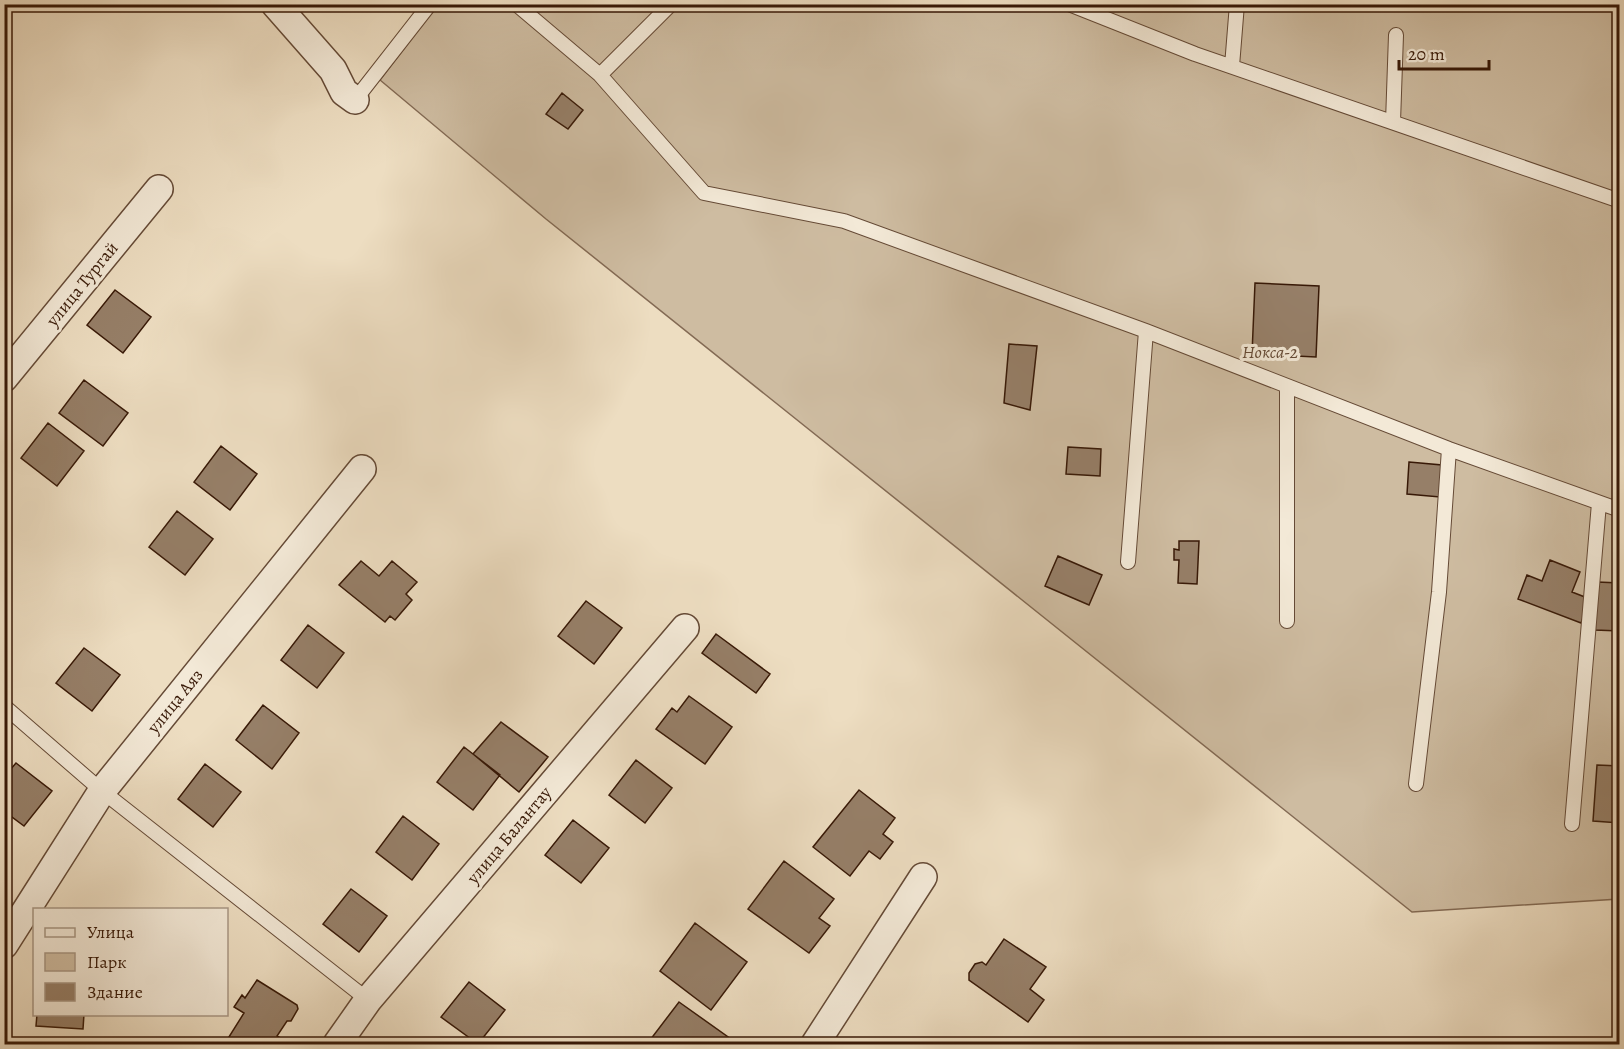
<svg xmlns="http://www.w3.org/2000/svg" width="1624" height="1049" viewBox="0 0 1624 1049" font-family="Alegreya,serif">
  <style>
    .green { fill: #cebca1; stroke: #836a54; stroke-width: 1.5 }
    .building { fill: #967f68; stroke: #381907; stroke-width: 1.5 }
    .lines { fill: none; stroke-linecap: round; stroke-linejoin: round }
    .service-casing { stroke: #654a36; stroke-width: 16 }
    .minor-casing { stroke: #654a36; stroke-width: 30 }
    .service { stroke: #f3e9d7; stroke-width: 14 }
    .minor { stroke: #f3e9d7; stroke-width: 27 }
    .labels { text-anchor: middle; stroke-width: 6; stroke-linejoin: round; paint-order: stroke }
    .street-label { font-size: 18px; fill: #381907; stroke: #f3e9d7 }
    .park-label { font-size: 18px; font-style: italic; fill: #654a35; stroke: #f3e9d7 }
  </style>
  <rect width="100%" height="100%" fill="#edddc1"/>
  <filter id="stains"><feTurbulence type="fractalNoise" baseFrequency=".00333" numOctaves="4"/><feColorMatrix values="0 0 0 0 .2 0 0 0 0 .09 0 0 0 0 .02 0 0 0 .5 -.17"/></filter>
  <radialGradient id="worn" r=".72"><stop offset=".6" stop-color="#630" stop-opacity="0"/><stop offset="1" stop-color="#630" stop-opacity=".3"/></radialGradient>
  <path class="green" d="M437,5H1619V899L1412,912L546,219L380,80Z"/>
  <path class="building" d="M562,93L583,110L568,129L546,114Z
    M1255,283L1319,286L1316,357L1252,354Z
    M115,290L151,317L123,353L87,325Z
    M1009,344L1037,346L1030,410L1004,403Z
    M84,380L128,413L103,446L59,413Z
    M48,423L84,451L57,486L21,458Z
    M221,446L257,474L230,510L194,482Z
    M1068,447L1101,449L1100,476L1066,474Z
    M1409,462L1442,465L1440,497L1407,494Z
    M177,511L213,539L185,575L149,547Z
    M1179,541H1199L1197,584L1178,583L1179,560H1174V549L1179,550Z
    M1058,556L1102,575L1089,605L1045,586Z
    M1550,560L1580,572L1572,592L1590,599L1581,623L1518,599L1527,575L1542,581Z
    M361,561L379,576L392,561L417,582L406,594L412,600L395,620L390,616L385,622L339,585Z
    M1597,582L1620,583V631L1595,630Z
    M586,601L622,628L594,664L558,636Z
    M308,625L344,653L317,688L281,660Z
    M716,634L770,674L756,693L702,653Z
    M84,648L120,675L92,711L56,683Z
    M689,696L732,727L705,764L656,729L672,708L677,712Z
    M263,705L299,733L272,769L236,740Z
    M501,722L548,757L519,792L473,754Z
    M464,747L500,775L473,810L437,782Z
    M636,760L672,788L645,823L609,795Z
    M16,763L52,791L24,826L4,811V777Z
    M205,764L241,792L213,827L178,799Z
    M1597,765L1620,766V823L1593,821Z
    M859,790L895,818L883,834L893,842L880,859L869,851L850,876L813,847Z
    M403,816L439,844L412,880L376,852Z
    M573,820L609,848L581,883L545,855Z
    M784,861L834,899L819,918L830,926L809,953L748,909Z
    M351,889L387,916L359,952L323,924Z
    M695,923L747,962L711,1010L660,971Z
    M1004,939L1046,967L1030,989L1044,1000L1028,1022L969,980V973L975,964L982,962L986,965Z
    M257,980L297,1005L298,1009L291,1021H287L277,1036L291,1044H233L227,1040L244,1013L234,1007L242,995L245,998Z
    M469,982L505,1010L478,1044L441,1017Z
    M679,1002L738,1044H647Z
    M37,1014H84L83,1029L36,1026Z"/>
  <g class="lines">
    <defs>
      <path id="service" d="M516,4L600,75L704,193L844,221L1146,331L1449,449L1620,510
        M1069,4L1195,54L1620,201
        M1232,66L1237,4
        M600,75L671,4
        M355,100L430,4
        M1393,122L1396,35
        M1287,387V621
        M1128,562L1146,331
        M4,706L102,791L368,1000
        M1416,784L1439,592L1449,449
        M1572,824L1599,503"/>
      <path id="minor" d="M275,4L333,70L344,92L355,100
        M4,378L159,189
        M4,945L102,791L362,469
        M337,1044L368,1000L685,628
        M815,1044L923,877"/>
    </defs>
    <use href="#service" class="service-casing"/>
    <use href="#minor" class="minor-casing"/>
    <use href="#service" class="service"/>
    <use href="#minor" class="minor"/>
  </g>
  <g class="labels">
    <g class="street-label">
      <text transform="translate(82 284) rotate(-51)" y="6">улица Тургай</text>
      <text transform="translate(175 701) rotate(-51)" y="6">улица Аяз</text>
      <text transform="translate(509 835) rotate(-50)" y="6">улица Балантау</text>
    </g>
    <g class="park-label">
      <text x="1270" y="358">Нокса-2</text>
    </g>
  </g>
  <rect width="1624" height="1049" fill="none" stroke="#edddc1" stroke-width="24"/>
  <rect x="6" y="6" width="1612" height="1037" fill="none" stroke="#381907" stroke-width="3"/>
  <rect x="12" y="12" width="1600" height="1025" fill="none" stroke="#381907" stroke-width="1.5"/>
  <rect x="33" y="908" width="195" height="108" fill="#f3e9d7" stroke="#a89684" stroke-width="1.5"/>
  <rect x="45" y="928" width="30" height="9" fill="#f3e9d7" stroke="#a89684" stroke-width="1.5"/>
  <text x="87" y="938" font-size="18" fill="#381907">Улица</text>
  <rect x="45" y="953" width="30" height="18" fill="#cebca1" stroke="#a89684" stroke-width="1.5"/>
  <text x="87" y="968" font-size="18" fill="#381907">Парк</text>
  <rect x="45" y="983" width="30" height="18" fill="#967f68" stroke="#a89684" stroke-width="1.5"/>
  <text x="87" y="998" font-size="18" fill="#381907">Здание</text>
  <path d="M1399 60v9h90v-9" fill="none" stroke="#381907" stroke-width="3"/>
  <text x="1408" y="60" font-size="18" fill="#381907" stroke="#f3e9d7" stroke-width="4.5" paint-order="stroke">20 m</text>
  <rect width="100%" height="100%" filter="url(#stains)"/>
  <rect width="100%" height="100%" fill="url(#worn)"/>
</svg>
